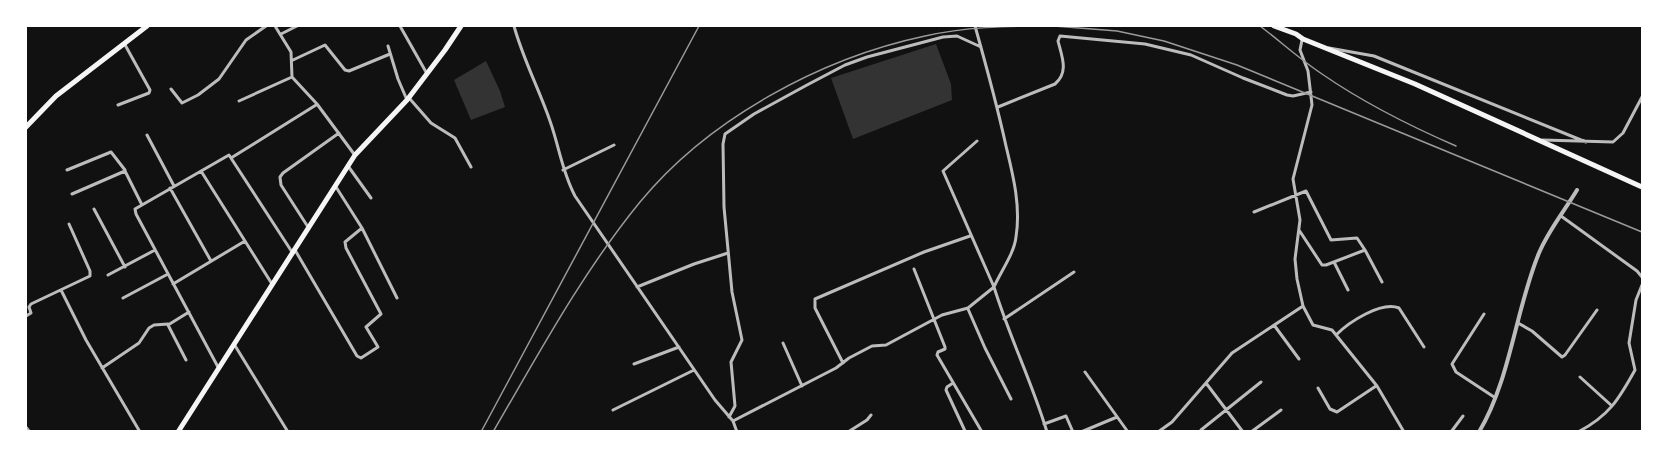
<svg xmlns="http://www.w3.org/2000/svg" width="1668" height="457" viewBox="0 0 1668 457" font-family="'PT Serif',serif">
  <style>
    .water { fill: #333 }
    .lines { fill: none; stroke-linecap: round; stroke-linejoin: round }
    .minor { stroke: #bcbcbc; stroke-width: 3 }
    .tertiary { stroke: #bcbcbc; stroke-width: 4 }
    .trunk { stroke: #f5f5f5; stroke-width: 5 }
    .rail { stroke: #9a9a9a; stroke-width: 1.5 }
  </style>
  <rect width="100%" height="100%" fill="#111"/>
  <path class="water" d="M936,44L951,84L952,100L853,139L831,78Z
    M486,61L500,91L505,107L471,120L454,80Z"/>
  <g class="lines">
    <path class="minor" d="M275,26L291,52L292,77L317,104L354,154
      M400,26L426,72
      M514,26C523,59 539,89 550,121C559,146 562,172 575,196L715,400L733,421L737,432
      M975,26C986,65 997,105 1006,146C1013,175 1021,206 1016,237C1014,254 1001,271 994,287C1009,336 1032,382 1047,432
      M281,34L297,26
      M1302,40L1300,50L1308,71L1312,105L1293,179L1300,220L1295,259L1297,279L1303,306L1313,325L1332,330L1377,386L1404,432
      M388,46L398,79L407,100
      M1329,48L1374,56L1586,142
      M293,60L325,45L345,70L349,71L390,54
      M171,89L182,103L198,95L219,79L246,40L266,26
      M410,99L431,123L455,138L471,167
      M239,101L292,77
      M118,105L149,93L150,90L124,43
      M998,107L1055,84C1069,72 1062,57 1058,41L1060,36L1145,44L1191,55L1243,78L1287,95L1293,96L1311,92
      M147,135L174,186
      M1543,140L1613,142L1623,133L1642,97
      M231,158L316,105
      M348,166L371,198
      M67,170L111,152L125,170
      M563,170L614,145
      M201,171L272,284
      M336,187L362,228L397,298
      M170,188L211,261
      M72,194L125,171L142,205
      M94,209L125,267
      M1254,212L1306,191L1331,240L1357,238L1365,250
      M1561,216L1637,271L1642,277
      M308,227L281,185L280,177L283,173L339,133
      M1299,230L1322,265H1326L1365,250L1382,282
      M295,250L357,356L361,358L378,347L366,327L381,314L346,248L345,242L362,228
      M1334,262L1348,290
      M914,269L945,347V349L938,352L937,355L982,432
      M108,275L155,250
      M173,284L245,241
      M637,287L694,264L728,253
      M61,290L86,340L140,432
      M123,298L168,274
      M968,309L985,348L1011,399
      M1484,314L1452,364L1456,372L1494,397
      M26,316L31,313L29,307L31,304L90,276V271L69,224
      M1004,319L1074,272
      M1518,323L1532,331L1562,357L1565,355L1597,310
      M1274,325L1299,359
      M1336,335C1349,322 1381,301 1399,308L1424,347
      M783,343L802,386
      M234,344L288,432
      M186,360L168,325L189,312
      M843,363L815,308V299L924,252L970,236
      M634,364L679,347
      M218,367L136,214L135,209L229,155L292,252
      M102,368L139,343L149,328L154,325L168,324
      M1085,372L1128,432
      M1580,377L1612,406
      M953,383L947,387L946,390L965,431
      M1206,383L1243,432
      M1318,388L1330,409L1337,412L1376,386
      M613,410L694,370
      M729,417L735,406L731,362L742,340L732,292L724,207L723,144L725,134L754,114L807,85L845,65L867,57L943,37L957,36L981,47
      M733,421L836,368L849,358L872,346L886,345L942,315L968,308L994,287L943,171L977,141
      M1044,424L1066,416L1073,432
      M1201,430L1261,382
      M848,432L867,420L871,415
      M1081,432L1117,417
      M1158,432L1172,422L1232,353L1303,306
      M1251,432L1281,410
      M1451,432L1463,416
      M1578,432C1609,416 1619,399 1635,370L1629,343L1636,300L1642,285"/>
    <path class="tertiary" d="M26,428L29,432
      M1479,432C1510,381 1516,308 1539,253C1548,231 1565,210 1577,190"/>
    <path class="trunk" d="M1274,26L1296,34L1303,39L1415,84L1642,187
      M26,127L56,96L147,26
      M178,432L355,155L407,100L445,50L461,26"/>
    <path class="rail" d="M1054,26L1117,31L1164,41L1237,65L1642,232
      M1260,26C1281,42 1301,60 1322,74C1364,103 1410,126 1456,146
      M481,432L699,26
      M493,432C539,353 582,273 640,202C708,119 821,58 925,36C965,27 1006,26 1047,26"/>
  </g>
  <rect width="1668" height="457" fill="none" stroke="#ffffff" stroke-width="54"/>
</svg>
